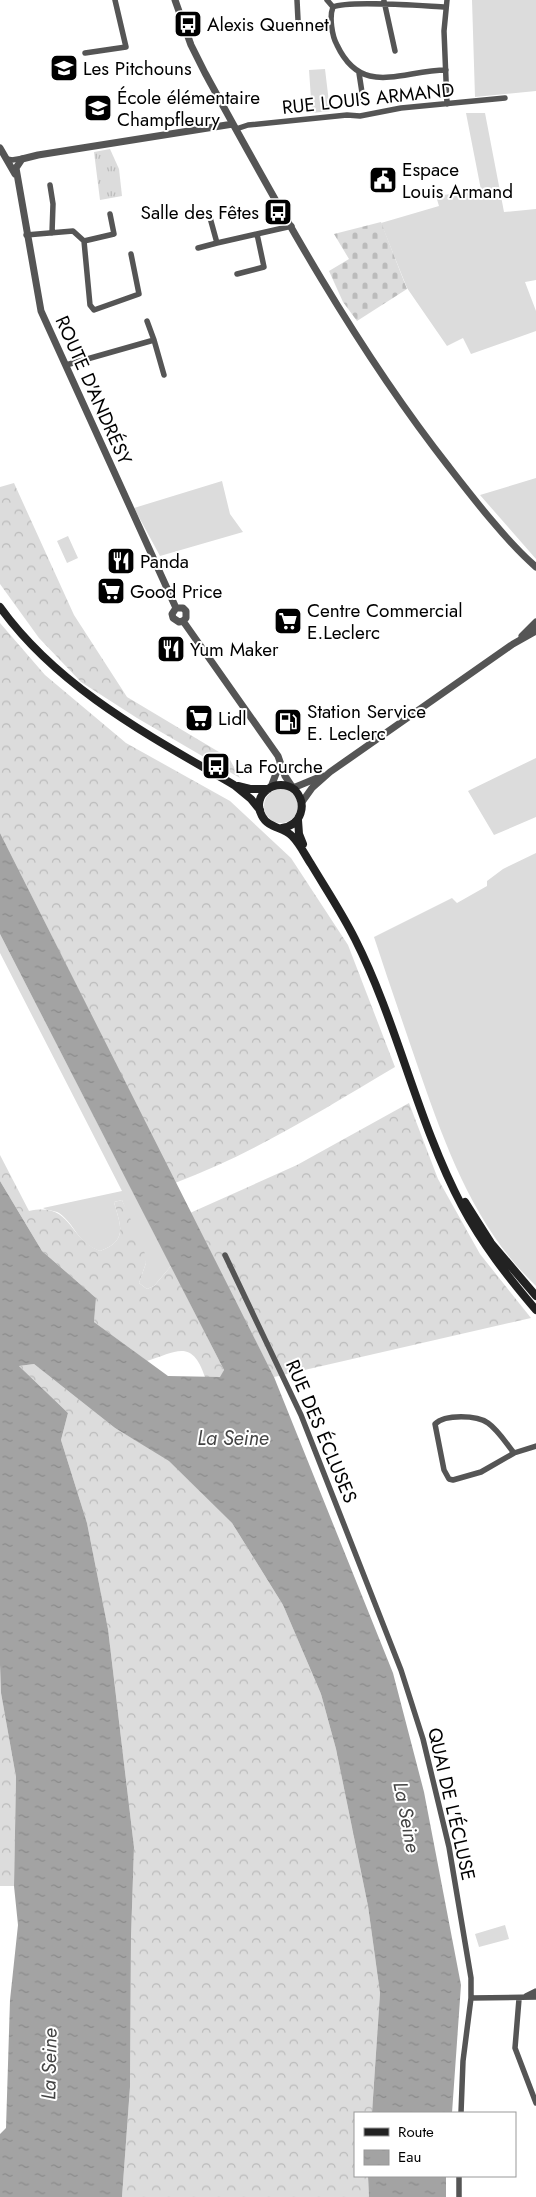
<svg xmlns="http://www.w3.org/2000/svg" width="536" height="2197" viewBox="0 0 536 2197" font-family="Jost,sans-serif">
  <style>
    .grass { fill: #dcdcdc }
    .forest { fill: url(#forest-crowns) }
    .cemetery { fill: url(#cemetery-stones) }
    .park { fill: url(#park-tufts) }
    .water { fill: url(#water-ripples) }
    .lines { fill: none; stroke-linecap: round; stroke-linejoin: round }
    .minor { stroke: #555; stroke-width: 5.5 }
    .tertiary { stroke: #555; stroke-width: 7 }
    .secondary { stroke: #222; stroke-width: 8 }
    .labels { text-anchor: middle; stroke-width: 4; stroke-linejoin: round; paint-order: stroke }
    .poi-label { font-size: 19px; fill: #000; stroke: #fff; text-anchor: start }
    .street-label { font-size: 19px; fill: #000; stroke: #fff }
    .water-label { font-size: 20px; font-style: italic; fill: #444; stroke: #fff }
  </style>
  <defs>
    <pattern id="forest-crowns" width="20" height="18" patternUnits="userSpaceOnUse" patternTransform="scale(1.25)"><rect width="20" height="18" fill="#dcdcdc"/><path d="M2 6a3 3 0 1 1 6 0M12 15a3 3 0 1 1 6 0" fill="none" stroke="#bbb"/></pattern>
    <pattern id="cemetery-stones" width="16" height="16" patternUnits="userSpaceOnUse" patternTransform="scale(1.25)"><rect width="16" height="16" fill="#dcdcdc"/><path d="M2 7V4a2 2 0 0 1 4 0v3zM10 15v-3a2 2 0 0 1 4 0v3z" fill="#bbb"/></pattern>
    <pattern id="park-tufts" width="24" height="20" patternUnits="userSpaceOnUse" patternTransform="scale(1.25)"><rect width="24" height="20" fill="#dcdcdc"/><path d="M3 7l-1-3M5 7V3M7 7l1-3M15 17l-1-3M17 17v-4M19 17l1-3" fill="none" stroke="#bbb"/></pattern>
    <pattern id="water-ripples" width="26" height="14" patternUnits="userSpaceOnUse" patternTransform="scale(1.25)"><rect width="26" height="14" fill="#a3a3a3"/><path d="M2 4q2-2 4 0t4 0M15 11q2-2 4 0t4 0" fill="none" stroke="#8b8b8b"/></pattern>
  </defs>
  <rect width="100%" height="100%" fill="#fff"/>
  <path class="grass" d="M472,0H536V91L475,97Z
    M325,69L330,111L312,113L309,70Z
    M466,113H485L504,212L536,209V280L525,282L536,311V331L471,354L463,338L447,346L407,288L381,223L439,206L436,196L481,190Z
    M536,478V559L480,495Z
    M222,481L230,514L243,532L160,556L134,508Z
    M68,536L78,558L67,563L57,541Z
    M536,758V817L494,835L468,791Z
    M264 806a17 17 0 1 1 34 0a17 17 0 1 1-34 0Z
    M536,853V1286C474,1227 445,1145 418,1067C403,1023 388,980 374,937L452,898L457,903L487,886V881L503,869Z
    M0,934L171,1266L154,1286L147,1289L139,1283L146,1263L122,1200L114,1202C120,1225 129,1240 100,1251C76,1242 76,1225 59,1213C54,1210 48,1211 43,1208L122,1191L0,953Z
    M505,1925L509,1939L479,1947L475,1934Z"/>
  <path class="forest" d="M14,483L74,615L127,697L229,758L240,778L137,718L81,682L39,638L0,584V487Z
    M0,623L45,675L126,743L230,801L291,858L348,945L395,1067C324,1109 253,1154 175,1183L0,833Z
    M409,1103L438,1179L480,1254L531,1318L274,1377L190,1213L297,1165Z
    M0,1155L29,1211C72,1202 67,1238 100,1251C129,1240 120,1225 114,1202L122,1200L144,1249L146,1263L139,1283L147,1289L154,1286L171,1266L224,1370L221,1377H205C192,1338 176,1352 147,1361L94,1322L96,1298L42,1251L0,1181Z
    M34,1364L115,1428L169,1460L232,1523L283,1605L321,1694L336,1749L368,1906L380,1993L372,2113H355V2176H368L369,2197H122L130,2087L131,1937L134,1847L108,1629L87,1523L61,1440L68,1413L19,1366Z
    M0,1665L1,1693L16,1777L14,1886H0Z"/>
  <path class="cemetery" d="M381,222L407,289L357,321L343,302L329,271L349,259L334,234Z"/>
  <path class="park" d="M110,149L119,169L122,196L100,200L94,152Z"/>
  <path class="water" d="M0,833L274,1377L393,1673L424,1792L461,1985L452,2113H372L380,1993L368,1906L336,1749L321,1694L283,1605L232,1523L169,1461L115,1428L34,1364L19,1366L68,1413L61,1440L87,1523L108,1629L134,1847L131,1937L130,2087L122,2197H0V2134L6,2128L10,2000L18,1925L14,1886L16,1777L1,1693L0,1665V1181L42,1251L96,1298L94,1322L168,1376L220,1377L224,1370L0,934Z
    M368,2176H446V2197H369Z"/>
  <g class="lines">
    <path class="minor" d="M297,0L298,20
      M327,0L333,7C329,17 332,36 337,45C362,98 402,70 446,70
      M384,1L395,51
      M333,7C348,0 424,6 446,7
      M85,53L126,47L115,0
      M359,73L363,99
      M447,104L444,31L447,0
      M236,129L248,125L347,115L360,116L401,108L505,98
      M7,159L12,160L24,158
      M50,185L53,204L52,233
      M209,214L217,243L292,226
      M26,235L73,231L84,241L90,305L94,310L139,294L131,254
      M84,241L114,234L110,214
      M198,248L217,243
      M237,274L264,267L257,234
      M147,321L154,340
      M66,365L154,340L164,375
      M225,1255L301,1415L401,1670L423,1739L449,1847L471,1978V1998L463,2061L461,2113
      M514,1453C506,1443 498,1430 488,1423C477,1415 445,1414 435,1424L444,1470L449,1479L453,1480L481,1472L514,1453L536,1446
      M526,1996L536,1991
      M471,1998L536,1997
      M519,1999L515,2048L536,2103
      M459,2176V2197"/>
    <path class="tertiary" d="M175,0L191,45L205,73C279,208 354,346 449,467C473,498 507,542 536,567
      M0,148L15,174
      M176,608L41,311L16,168L22,159L38,155L233,124
      M176,608L172,614L173,618L179,622L183,621
      M176,608H183L186,611V618L183,621
      M183,621L278,756L285,776L293,788L322,776
      M522,636L536,622
      M271,787L280,763
      M302,802L312,788L330,772L513,644L536,631"/>
    <path class="secondary" d="M0,607C58,688 150,736 234,785L251,799L260,810
      M238,786L250,789H268
      M298,820L299,834L303,844
      M282,828C301,825 308,805 295,790C277,776 250,794 262,816C268,828 283,827 292,836C300,844 305,855 311,864C326,889 342,913 355,939C398,1024 417,1121 462,1206C482,1244 508,1277 536,1310
      M465,1202L491,1243L536,1296"/>
  </g>
  <defs>
    <symbol id="bus-square" viewBox="-11 -11 22 22"><rect x="-9" y="-9" width="18" height="18" rx="4" fill="#000" stroke="#fff"/><path d="M-5-6H5V4H4V6H2V4H-2V6H-4V4H-5ZM-3.5-4V0h7V-4ZM-3.5 1.2v1.5H-2V1.2ZM2 1.2v1.5H3.5V1.2Z" fill="#fff"/></symbol>
    <symbol id="school-square" viewBox="-11 -11 22 22"><rect x="-9" y="-9" width="18" height="18" rx="4" fill="#000" stroke="#fff"/><path d="M0-5L7-2L0 1L-7-2ZM-4 1L0 2.5L4 1V4Q0 6-4 4Z" fill="#fff"/></symbol>
    <symbol id="civic-square" viewBox="-11 -11 22 22"><rect x="-9" y="-9" width="18" height="18" rx="4" fill="#000" stroke="#fff"/><path d="M-.6-6.5H3V-4.5H.6V-3L4-1V1h2V6H-6V1h2V-1L-.6-3ZM-1.2 2.5V6h2.4V2.5Z" fill="#fff"/></symbol>
    <symbol id="restaurant-square" viewBox="-11 -11 22 22"><rect x="-9" y="-9" width="18" height="18" rx="4" fill="#000" stroke="#fff"/><path d="M-5-6h1v4h1v-4h1v4h1v-4h1v5L-1.5 .5V6h-2V.5L-5-1ZM5-6V6H3V1.5H1.5Q1.5-4 5-6Z" fill="#fff"/></symbol>
    <symbol id="supermarket-square" viewBox="-11 -11 22 22"><rect x="-9" y="-9" width="18" height="18" rx="4" fill="#000" stroke="#fff"/><path d="M-6-5.5h2.5l.6 2H6L4.5 2H-2.5L-4.4-4H-6ZM-1.5 3.2a1.3 1.3 0 1 0 .1 0ZM3 3.2a1.3 1.3 0 1 0 .1 0Z" fill="#fff"/></symbol>
    <symbol id="fuel-square" viewBox="-11 -11 22 22"><rect x="-9" y="-9" width="18" height="18" rx="4" fill="#000" stroke="#fff"/><path d="M-5.5-6h7V0h2V4h1.3V-2.5L3-4.5l.8-.8L6-3V5H2.5V1h-1V6h-7ZM-4.2-4.7v3.2H.2V-4.7Z" fill="#fff"/></symbol>
  </defs>
  <g fill-rule="evenodd">
    <use href="#bus-square" x="172" y="8" width="32" height="32"/>
    <use href="#school-square" x="48" y="52" width="32" height="32"/>
    <use href="#school-square" x="82" y="92" width="32" height="32"/>
    <use href="#civic-square" x="367" y="164" width="32" height="32"/>
    <use href="#bus-square" x="262" y="196" width="32" height="32"/>
    <use href="#restaurant-square" x="105" y="545" width="32" height="32"/>
    <use href="#supermarket-square" x="95" y="575" width="32" height="32"/>
    <use href="#supermarket-square" x="272" y="605" width="32" height="32"/>
    <use href="#restaurant-square" x="155" y="633" width="32" height="32"/>
    <use href="#supermarket-square" x="183" y="702" width="32" height="32"/>
    <use href="#fuel-square" x="272" y="706" width="32" height="32"/>
    <use href="#bus-square" x="200" y="750" width="32" height="32"/>
  </g>
  <g class="labels">
    <g class="poi-label">
      <text x="207" y="31">Alexis Quennet</text>
      <text x="83" y="75">Les Pitchouns</text>
      <text x="117" y="104">École élémentaire<tspan x="117" dy="22">Champfleury</tspan></text>
      <text x="402" y="176">Espace<tspan x="402" dy="22">Louis Armand</tspan></text>
      <text x="259" y="219" text-anchor="end">Salle des Fêtes</text>
      <text x="140" y="568">Panda</text>
      <text x="130" y="598">Good Price</text>
      <text x="307" y="617">Centre Commercial<tspan x="307" dy="22">E.Leclerc</tspan></text>
      <text x="190" y="656">Yum Maker</text>
      <text x="307" y="718">Station Service<tspan x="307" dy="22">E. Leclerc</tspan></text>
      <text x="218" y="725">Lidl</text>
      <text x="235" y="773">La Fourche</text>
    </g>
    <g class="street-label">
      <text transform="translate(368 98) rotate(-6)" y="7">RUE LOUIS ARMAND</text>
      <text transform="translate(94 390) rotate(66)" y="7">ROUTE D'ANDRÉSY</text>
      <text transform="translate(322 1431) rotate(67)" y="7">RUE DES ÉCLUSES</text>
      <text transform="translate(452 1804) rotate(77)" y="7">QUAI DE L'ÉCLUSE</text>
    </g>
    <g class="water-label">
      <text x="233" y="1445">La Seine</text>
      <text transform="translate(407 1817) rotate(79)" y="7">La Seine</text>
      <text transform="translate(49 2064) rotate(-89)" y="7">La Seine</text>
    </g>
  </g>
  <rect x="354" y="2112" width="162" height="65" fill="#ffffff" stroke="#999999"/>
  <rect x="364" y="2128" width="25" height="8" fill="#222222" stroke="#999999"/>
  <text x="398" y="2137" font-size="15" fill="#000000">Route</text>
  <rect x="364" y="2150" width="25" height="15" fill="url(#water-ripples)" stroke="#999999"/>
  <text x="398" y="2162" font-size="15" fill="#000000">Eau</text>
</svg>
